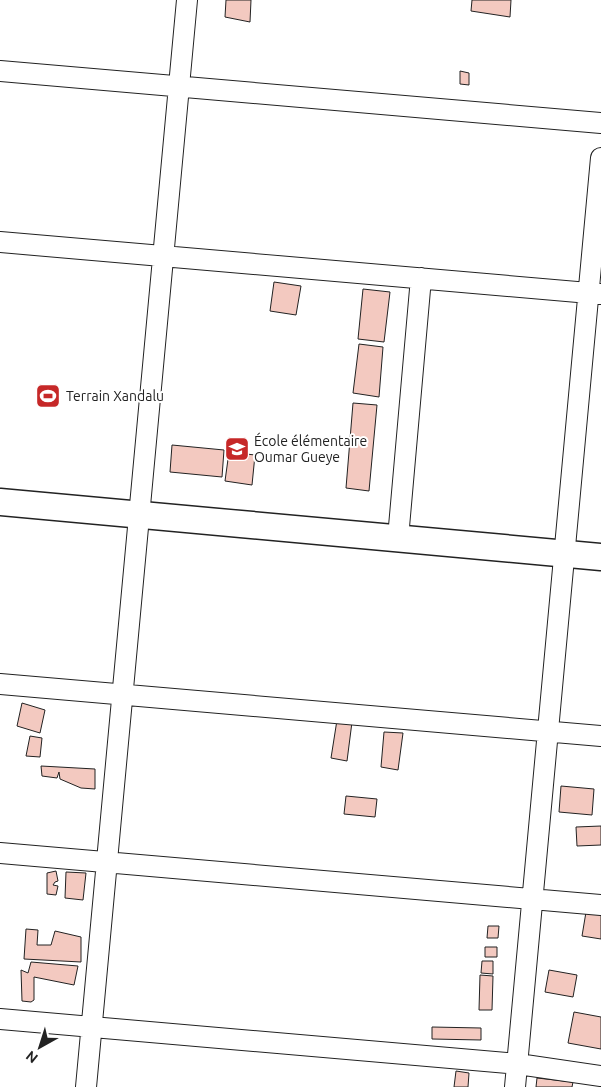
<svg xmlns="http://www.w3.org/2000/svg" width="601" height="1087" viewBox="0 0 601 1087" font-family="Ubuntu,sans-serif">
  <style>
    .building { fill: #f3c9c0; stroke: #222 }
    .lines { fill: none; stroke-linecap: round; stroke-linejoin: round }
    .minor-casing { stroke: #222; stroke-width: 22 }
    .major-casing { stroke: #222; stroke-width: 29 }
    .minor { stroke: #fff; stroke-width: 20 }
    .major { stroke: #fff; stroke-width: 26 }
    .labels { text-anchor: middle; stroke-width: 4; stroke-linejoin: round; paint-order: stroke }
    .poi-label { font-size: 14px; fill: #222; stroke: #fff; text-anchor: start }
  </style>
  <rect width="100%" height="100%" fill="#fff"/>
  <path class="building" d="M226,0H251L250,22L225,17Z
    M472,0H511L510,17L471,11Z
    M460,71L469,73V85L460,84Z
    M274,282L301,286L296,315L270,311Z
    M363,289L390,292L384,342L358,339Z
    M359,344L383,347L379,397L353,393Z
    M353,403L377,405L369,491L346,488Z
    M172,445L224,450L222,477L170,472Z
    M229,452L255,455L252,485L225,481Z
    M22,703L45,710L40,733L17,726Z
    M337,720L352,722L347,761L331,758Z
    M384,732L403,733L398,770L381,767Z
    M30,736L42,738L40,757L26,756Z
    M41,766L95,769V789L81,788L60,779L59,772L57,778L42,776Z
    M561,786L594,789L592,815L559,812Z
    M346,796L377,799L375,817L344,814Z
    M601,826V845L577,846L576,827Z
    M56,871L58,881L55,882L53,885L58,886L56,895L47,894V873Z
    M66,872L86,873L83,900L65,898Z
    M587,906L601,908V939L582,936Z
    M488,926H499L498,938H487Z
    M26,929L38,930L37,945H51L55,931L81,937V962L24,959Z
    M485,947H497V957H485Z
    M482,961H493V974L481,973Z
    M31,962L78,966L74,985L34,977V1000L31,1002L22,1001L21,970L28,973Z
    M549,970L577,975L573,997L545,992Z
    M480,975L493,976L492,1010H479Z
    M574,1012L601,1017V1049L568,1043Z
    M432,1027L481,1028V1040L432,1039Z
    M456,1071L469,1073L468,1087H454Z
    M537,1078L573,1082L572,1087H536Z"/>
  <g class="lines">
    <defs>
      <path id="minor" d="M0,71L601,123
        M0,242L601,294
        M398,538L421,278
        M0,684L601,736
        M0,853L601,905
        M0,1019L518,1064L601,1076
        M86,1087L187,0
        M515,1087L601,158"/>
      <path id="major" d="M0,502L601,557"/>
    </defs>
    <use href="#minor" class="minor-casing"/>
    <use href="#major" class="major-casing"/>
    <use href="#minor" class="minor"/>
    <use href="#major" class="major"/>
  </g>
  <defs>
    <symbol id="stadium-square" viewBox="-11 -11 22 22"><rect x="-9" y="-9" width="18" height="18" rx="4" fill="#c62828" stroke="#fff"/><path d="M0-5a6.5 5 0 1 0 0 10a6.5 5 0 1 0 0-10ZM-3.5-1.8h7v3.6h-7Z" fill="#fff"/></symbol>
    <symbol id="school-square" viewBox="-11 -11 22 22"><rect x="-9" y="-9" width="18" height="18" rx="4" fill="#c62828" stroke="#fff"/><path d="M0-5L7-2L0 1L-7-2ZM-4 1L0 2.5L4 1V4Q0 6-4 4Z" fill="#fff"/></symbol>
  </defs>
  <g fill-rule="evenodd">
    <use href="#stadium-square" x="34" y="382" width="28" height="28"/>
    <use href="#school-square" x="223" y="435" width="28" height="28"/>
  </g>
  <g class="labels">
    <g class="poi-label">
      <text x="66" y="401">Terrain Xandalu</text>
      <text x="254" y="446">École élémentaire<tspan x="254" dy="16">Oumar Gueye</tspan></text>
    </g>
  </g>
  <g transform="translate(40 1047) rotate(219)" stroke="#ffffff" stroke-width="4" paint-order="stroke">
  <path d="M0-4L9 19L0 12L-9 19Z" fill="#222222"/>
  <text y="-8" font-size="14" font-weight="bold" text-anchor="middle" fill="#222222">N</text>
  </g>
</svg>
